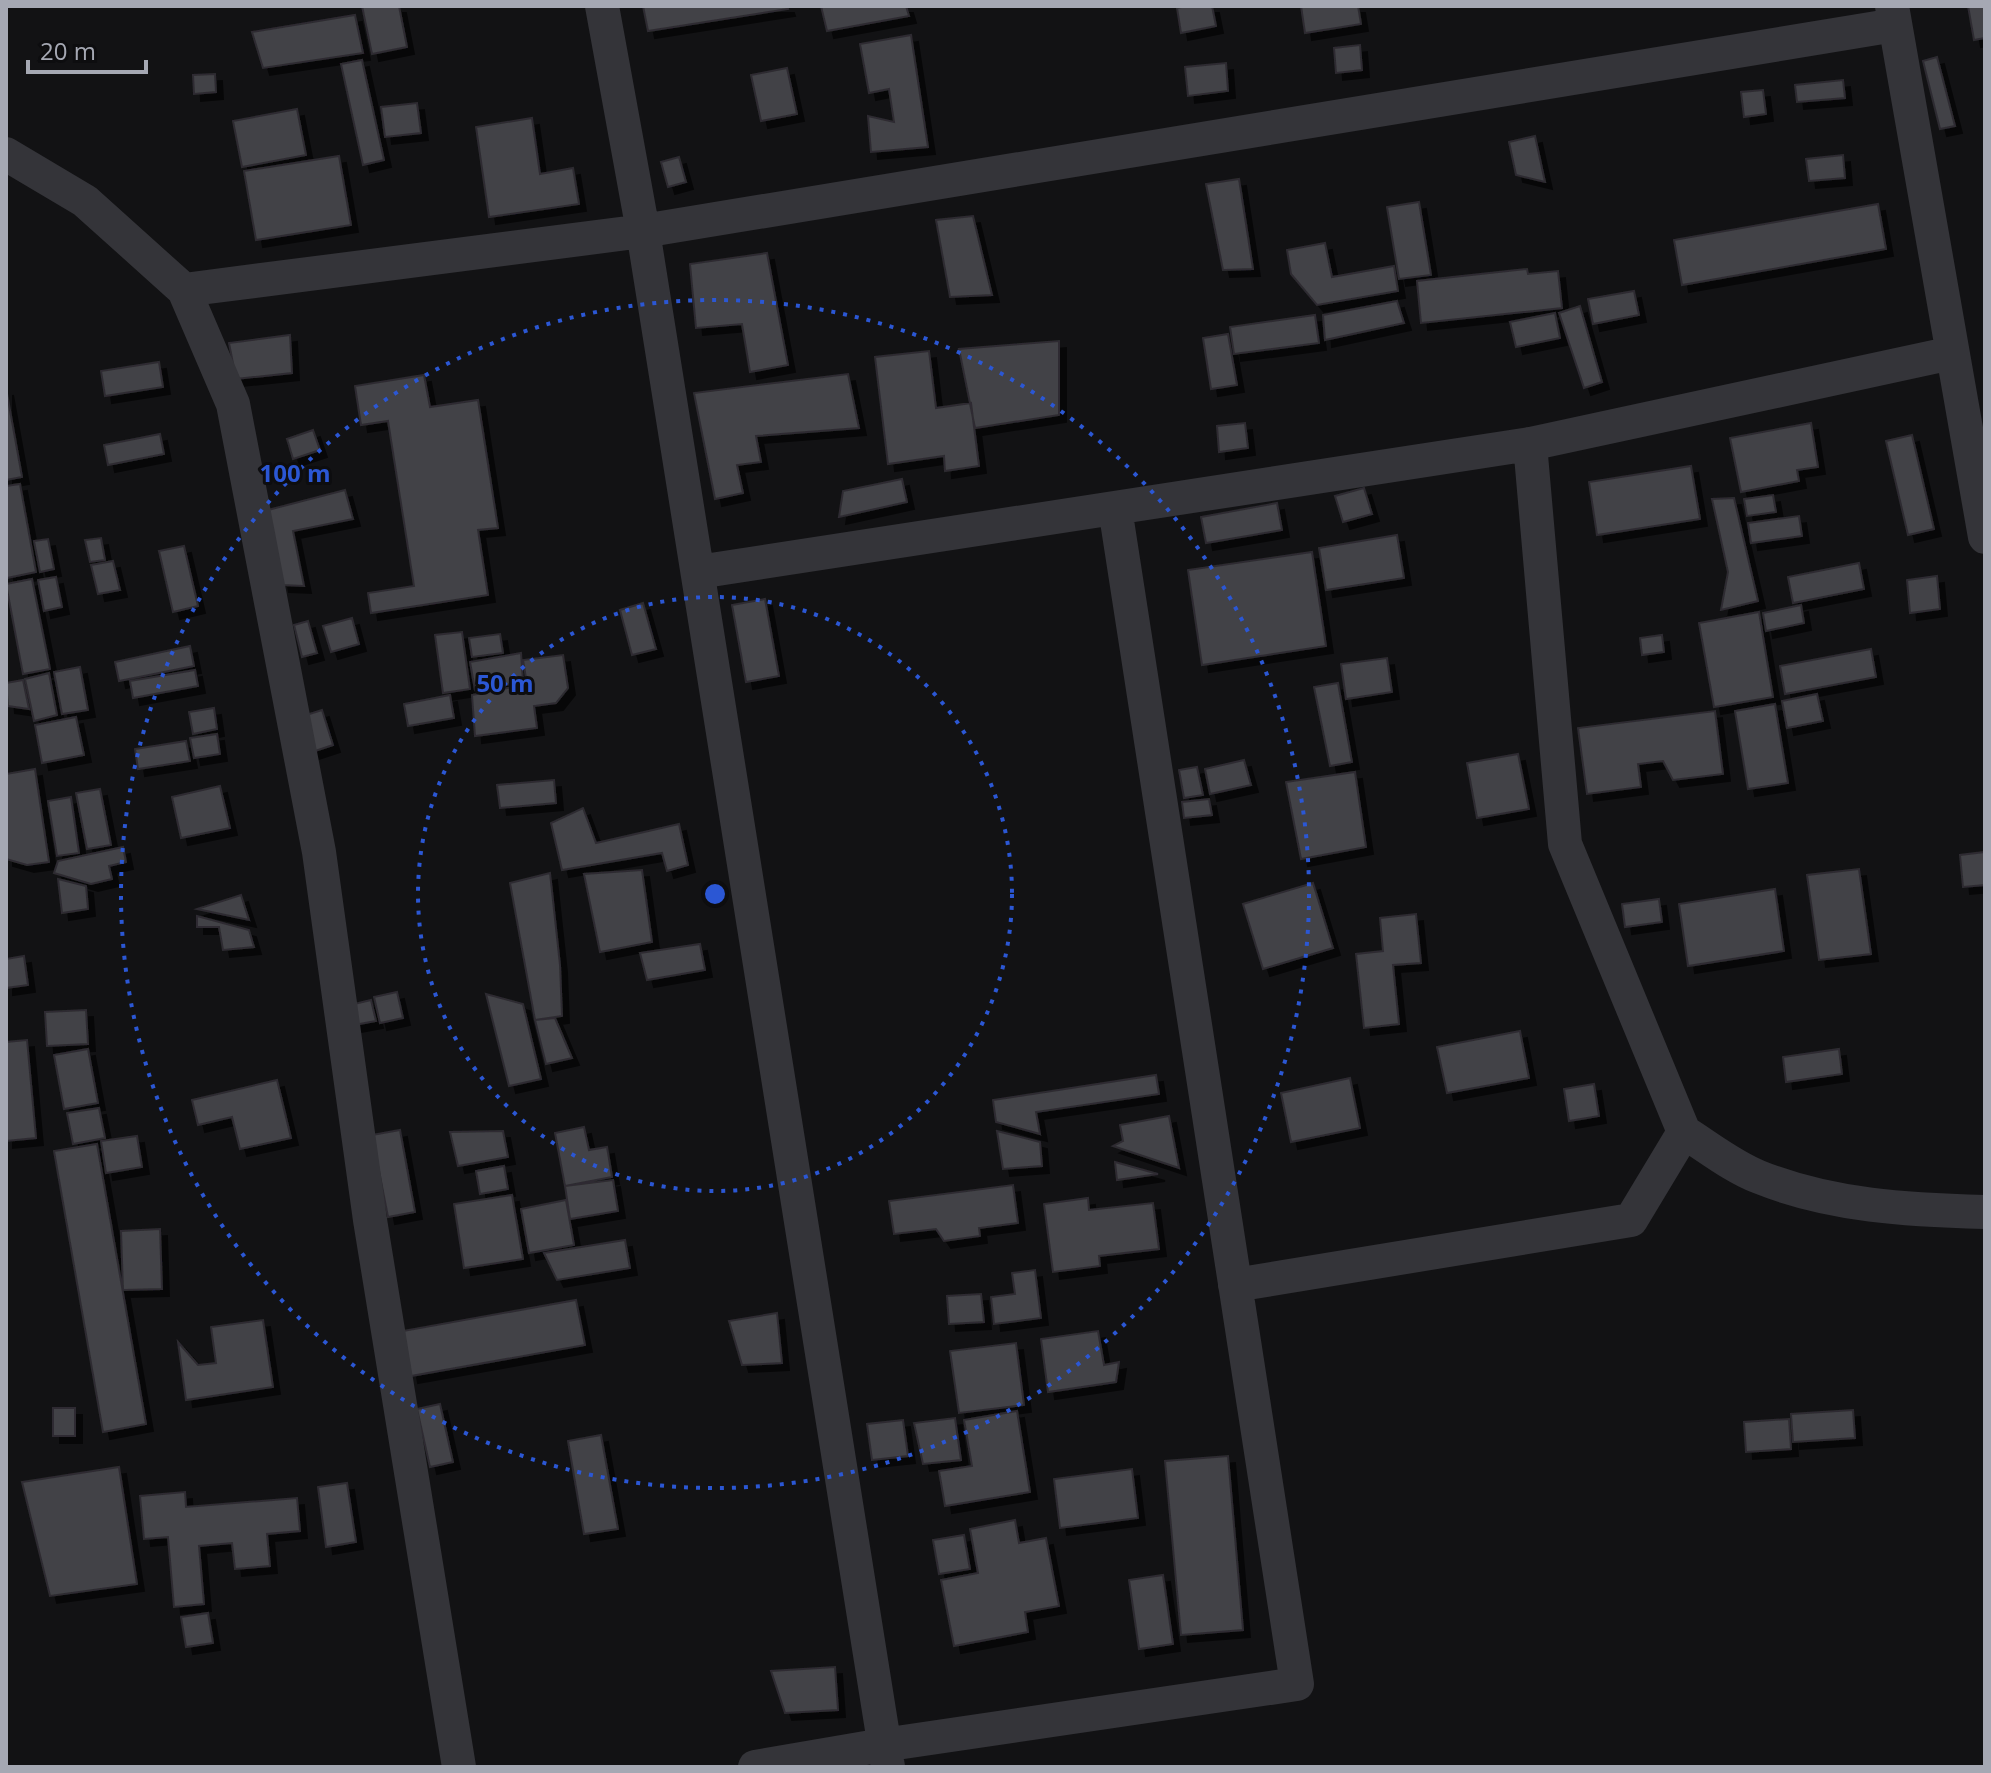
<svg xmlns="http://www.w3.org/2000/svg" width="1991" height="1773" viewBox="0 0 1991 1773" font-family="'Open Sans',sans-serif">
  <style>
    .building { fill: #424247; stroke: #2d2c30; stroke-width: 2; filter: url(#shadow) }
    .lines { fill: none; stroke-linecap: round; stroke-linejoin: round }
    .street { stroke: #343439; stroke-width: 34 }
    .ring { fill: none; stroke: #2b57d4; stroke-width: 4; stroke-dasharray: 4 8 }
    .centre { fill: #2b57d4; stroke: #0d0d0f; stroke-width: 4 }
    .ring-label { font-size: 24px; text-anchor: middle; font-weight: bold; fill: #2b57d4; stroke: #0d0d0f; stroke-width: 6; stroke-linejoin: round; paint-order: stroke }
  </style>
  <defs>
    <filter id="shadow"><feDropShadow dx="7" dy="7" stdDeviation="0" flood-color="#0009"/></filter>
  </defs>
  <rect width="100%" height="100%" fill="#121214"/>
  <path class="building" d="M362,6H399L407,47L372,54Z
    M643,6H787L788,9L648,31Z
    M821,6H906L909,16L827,31Z
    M1186,6H1212L1216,26L1181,33L1177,8Z
    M1301,6H1358L1361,24L1305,33Z
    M1968,6H1985V38L1974,40Z
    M355,15L363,53L263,68L252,32Z
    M911,35L928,147L871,152L868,116L894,122L889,89L869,93L860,44Z
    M1360,45L1362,70L1336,73L1334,48Z
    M1937,57L1955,126L1940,129L1923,61Z
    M362,60L384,160L363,165L341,64Z
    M1226,63L1228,91L1188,96L1185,67Z
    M787,68L797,114L761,121L751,75Z
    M215,74L216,92L194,94L193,75Z
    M1843,80L1845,98L1797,102L1795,85Z
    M1763,90L1766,114L1744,117L1741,92Z
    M417,103L421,133L385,137L381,107Z
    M297,109L306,155L242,167L233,121Z
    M532,118L540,174L573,168L579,204L489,217L476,127Z
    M1535,136L1545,182L1516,175L1509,142Z
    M1843,155L1845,178L1809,181L1806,159Z
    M339,156L351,225L256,240L244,171Z
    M679,157L686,182L668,187L661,162Z
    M1239,179L1253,269L1223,270L1206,184Z
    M1419,202L1431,275L1399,279L1387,207Z
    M1878,204L1886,249L1682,285L1674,240Z
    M973,216L992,295L950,297L936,220Z
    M1325,243L1332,277L1394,266L1398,291L1317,305L1291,274L1287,250Z
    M767,253L788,365L750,372L742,324L696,328L690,264Z
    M1527,269L1528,274L1558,271L1562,308L1421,323L1417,281Z
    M1634,291L1639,315L1593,324L1588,299Z
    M1397,301L1404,323L1325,340L1323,315Z
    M1580,306L1602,382L1584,388L1559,313Z
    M1555,313L1560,338L1516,347L1510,322Z
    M1315,315L1319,343L1234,354L1230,327Z
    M1228,334L1237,385L1211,389L1203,338Z
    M290,335L292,373L236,379L229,343Z
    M1059,341V415L975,428L959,349Z
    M929,351L936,408L971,403L979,466L945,471L944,456L888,464L875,357Z
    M159,362L163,387L105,396L101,371Z
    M848,374L859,428L756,436L761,462L737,465L743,493L715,499L694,393Z
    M424,375L430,407L478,400L498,528L478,530L488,595L371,613L368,593L414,586L388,421L361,425L355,386Z
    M6,388L22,477L6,480Z
    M1245,423L1248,448L1219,452L1217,426Z
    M1811,423L1818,467L1797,470L1799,481L1741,492L1730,438Z
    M313,430L320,450L293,459L287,439Z
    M160,434L164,454L108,465L104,445Z
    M1912,435L1934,529L1908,535L1886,441Z
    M1691,466L1700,519L1597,535L1589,482Z
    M902,479L907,502L839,517L843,491Z
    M20,484L36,572L7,578L6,486Z
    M1364,488L1372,514L1343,522L1335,496Z
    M345,490L353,519L293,531L304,586L282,585L268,510Z
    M1773,495L1776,512L1747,516L1744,499Z
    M1734,498L1758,601L1721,610L1728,572L1712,499Z
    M1277,503L1282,530L1206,543L1201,517Z
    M1799,516L1802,536L1751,543L1748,523Z
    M1397,535L1404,578L1326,590L1319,548Z
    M101,538L105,560L90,562L85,540Z
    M48,539L54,569L40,572L34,541Z
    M184,546L198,606L173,612L159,551Z
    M1312,552L1326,646L1202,665L1188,570Z
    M113,561L120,590L98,594L91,565Z
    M1859,563L1864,589L1793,603L1788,577Z
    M1937,576L1940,609L1910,613L1907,580Z
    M56,577L62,607L44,611L38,580Z
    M32,579L50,669L23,674L6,584Z
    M765,599L779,676L746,682L732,605Z
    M643,603L656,649L632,655L620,610Z
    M1801,605L1804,623L1766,631L1763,613Z
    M1759,612L1773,697L1714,707L1699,623Z
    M352,618L359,644L331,652L323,626Z
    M308,621L317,653L302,657L294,625Z
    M462,632L470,689L443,693L435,635Z
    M500,634L503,653L472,657L469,638Z
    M1662,635L1664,652L1642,655L1640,638Z
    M190,646L194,666L119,681L115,662Z
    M1871,649L1876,677L1785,694L1780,666Z
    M521,653L523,682L475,690L470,662Z
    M563,655L568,688L556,703L534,706L537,728L475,736L472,695L527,684L523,660Z
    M1387,658L1392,692L1346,699L1341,664Z
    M80,667L88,710L62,714L54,672Z
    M195,670L198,686L133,698L130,681Z
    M49,673L57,715L34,721L25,679Z
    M23,680L29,709L8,706L6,683Z
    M1338,683L1352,762L1330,766L1314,687Z
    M1817,694L1823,721L1787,728L1782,701Z
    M450,695L454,718L408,726L404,704Z
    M1775,704L1788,783L1748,789L1735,711Z
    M214,708L217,729L193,734L189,712Z
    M322,710L333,745L312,752L300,717Z
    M1715,711L1723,774L1673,780L1663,761L1638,764L1641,787L1587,794L1578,728Z
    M76,717L84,755L42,763L35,725Z
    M217,734L220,754L194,758L190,738Z
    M186,741L190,761L138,769L135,749Z
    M1518,754L1529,809L1477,818L1467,763Z
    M1244,760L1251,785L1210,794L1205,769Z
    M1197,767L1203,795L1184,798L1179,770Z
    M35,769L49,862L27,865L6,859V774Z
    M1355,772L1366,847L1301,859L1286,782Z
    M554,780L556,803L500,808L497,785Z
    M220,786L230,828L181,838L172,797Z
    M100,789L111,845L87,849L76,793Z
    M71,797L79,853L57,856L48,801Z
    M1209,799L1212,815L1184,818L1182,802Z
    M583,808L596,843L679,824L688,865L667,871L662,853L562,870L551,823Z
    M123,847L126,862L109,866L112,879L91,884L54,873L58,861Z
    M1985,852V885L1963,887L1960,855Z
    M1859,869L1871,954L1819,960L1807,875Z
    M642,870L652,942L600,952L584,874Z
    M550,873L560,965L562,1016L535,1020L510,883Z
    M58,879L86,886L88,909L62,913Z
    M1313,883L1333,948L1263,969L1243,904Z
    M1775,889L1784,951L1688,966L1679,904Z
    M241,895L249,920L197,909Z
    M1659,899L1662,922L1625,927L1622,904Z
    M1416,914L1421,963L1393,965L1399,1024L1364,1028L1356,954L1383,951L1380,918Z
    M197,916L249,930L254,947L223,950L219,927H197Z
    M700,944L705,970L647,980L640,953Z
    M24,956L28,985L6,988V959Z
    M397,992L403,1018L380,1023L374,997Z
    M486,994L523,1004L541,1079L509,1086Z
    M371,1000L376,1021L354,1025L350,1005Z
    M86,1010L88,1044L47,1046L45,1012Z
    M555,1018L572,1058L546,1064L535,1020Z
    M1520,1031L1529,1078L1447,1093L1437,1047Z
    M27,1040L36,1138L6,1141V1042Z
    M88,1049L98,1103L64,1109L54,1055Z
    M1839,1049L1842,1074L1786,1082L1783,1057Z
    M1156,1075L1159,1094L1036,1112L1040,1134L996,1122L993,1100Z
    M1350,1078L1360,1128L1291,1142L1281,1093Z
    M277,1080L291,1138L240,1149L232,1117L198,1125L192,1100Z
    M1594,1084L1599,1116L1569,1121L1564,1089Z
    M99,1108L105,1138L73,1144L67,1113Z
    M1169,1116L1179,1168L1113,1146L1123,1141L1120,1125Z
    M584,1127L589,1150L607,1147L612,1177L565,1186L555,1133Z
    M400,1130L415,1212L388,1217L372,1135Z
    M503,1131L508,1157L458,1166L450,1132Z
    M997,1131L1040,1142L1042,1166L1003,1169Z
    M137,1136L142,1167L106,1173L101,1141Z
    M97,1144L146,1424L103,1432L54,1151Z
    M1115,1162L1158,1174L1117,1180Z
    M504,1166L508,1189L480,1194L476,1171Z
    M613,1180L618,1211L570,1219L565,1186Z
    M1013,1185L1018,1223L979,1228L980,1236L944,1241L936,1229L894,1234L889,1201Z
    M512,1195L523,1259L464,1268L454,1204Z
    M1088,1198L1089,1210L1153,1203L1159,1249L1099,1256L1100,1266L1053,1272L1044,1204Z
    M566,1200L574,1245L529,1253L521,1209Z
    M160,1229L162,1289L123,1290L121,1231Z
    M625,1240L630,1268L557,1280L544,1253Z
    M1035,1270L1041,1318L994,1324L991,1297L1015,1294L1012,1273Z
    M981,1294L984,1322L949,1324L947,1296Z
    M576,1300L585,1345L411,1376L403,1331Z
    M777,1313L782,1363L742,1365L729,1321Z
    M263,1320L273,1387L186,1400L178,1342L198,1365L216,1363L211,1327Z
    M1098,1331L1104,1365L1119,1362L1116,1382L1048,1392L1041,1339Z
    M1016,1343L1024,1405L959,1413L950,1351Z
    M440,1404L453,1462L430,1467L417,1409Z
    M53,1408H75V1436H53Z
    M1853,1410L1855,1438L1793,1442L1791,1414Z
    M1017,1411L1030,1492L945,1506L939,1471L972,1466L964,1420Z
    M955,1418L961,1460L923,1464L914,1423Z
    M1789,1419L1791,1449L1746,1452L1744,1422Z
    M903,1420L908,1456L872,1460L867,1424Z
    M601,1435L618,1529L584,1534L568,1441Z
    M1228,1456L1243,1630L1181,1635L1165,1461Z
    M119,1467L137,1584L50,1596L22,1482Z
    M1132,1469L1138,1518L1060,1528L1054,1479Z
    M347,1483L356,1542L326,1547L318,1487Z
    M185,1492L186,1507L297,1498L300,1531L267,1534L270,1566L235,1569L232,1543L199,1546L204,1604L174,1607L168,1537L144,1539L140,1496Z
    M1015,1520L1019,1543L1046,1538L1059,1606L1025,1612L1028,1632L954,1646L941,1580L978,1573L970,1529Z
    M964,1535L970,1569L939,1574L933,1540Z
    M1163,1575L1173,1644L1139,1649L1129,1580Z
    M208,1613L213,1643L186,1647L181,1617Z
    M835,1667L838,1710L785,1713L771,1671Z"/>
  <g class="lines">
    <path class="street" d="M602,6L643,231L888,1767
      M1892,6L1985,537
      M6,154L85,201L184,290L233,404L319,852L370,1220L459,1767
      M184,290L643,231L1895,25
      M1530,444L1565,844L1684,1132
      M698,572L1530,444L1952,353
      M1235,1285L1631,1220L1684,1132C1708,1147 1733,1167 1759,1177C1831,1206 1909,1210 1985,1212
      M755,1767L883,1745L1297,1684L1115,508"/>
  </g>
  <g class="ring">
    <circle cx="715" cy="894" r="297"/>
    <circle cx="715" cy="894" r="594"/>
  </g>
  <circle cx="715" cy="894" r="12" class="centre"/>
  <g class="ring-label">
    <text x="295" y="482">100 m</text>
    <text x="505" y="692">50 m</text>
  </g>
  <rect width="1991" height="1773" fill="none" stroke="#a5a8b3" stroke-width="16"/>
  <path d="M28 60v12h118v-12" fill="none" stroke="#a5a8b3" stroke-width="4"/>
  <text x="40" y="60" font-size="24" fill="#a5a8b3" stroke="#0d0d0f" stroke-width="6" paint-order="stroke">20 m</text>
</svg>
